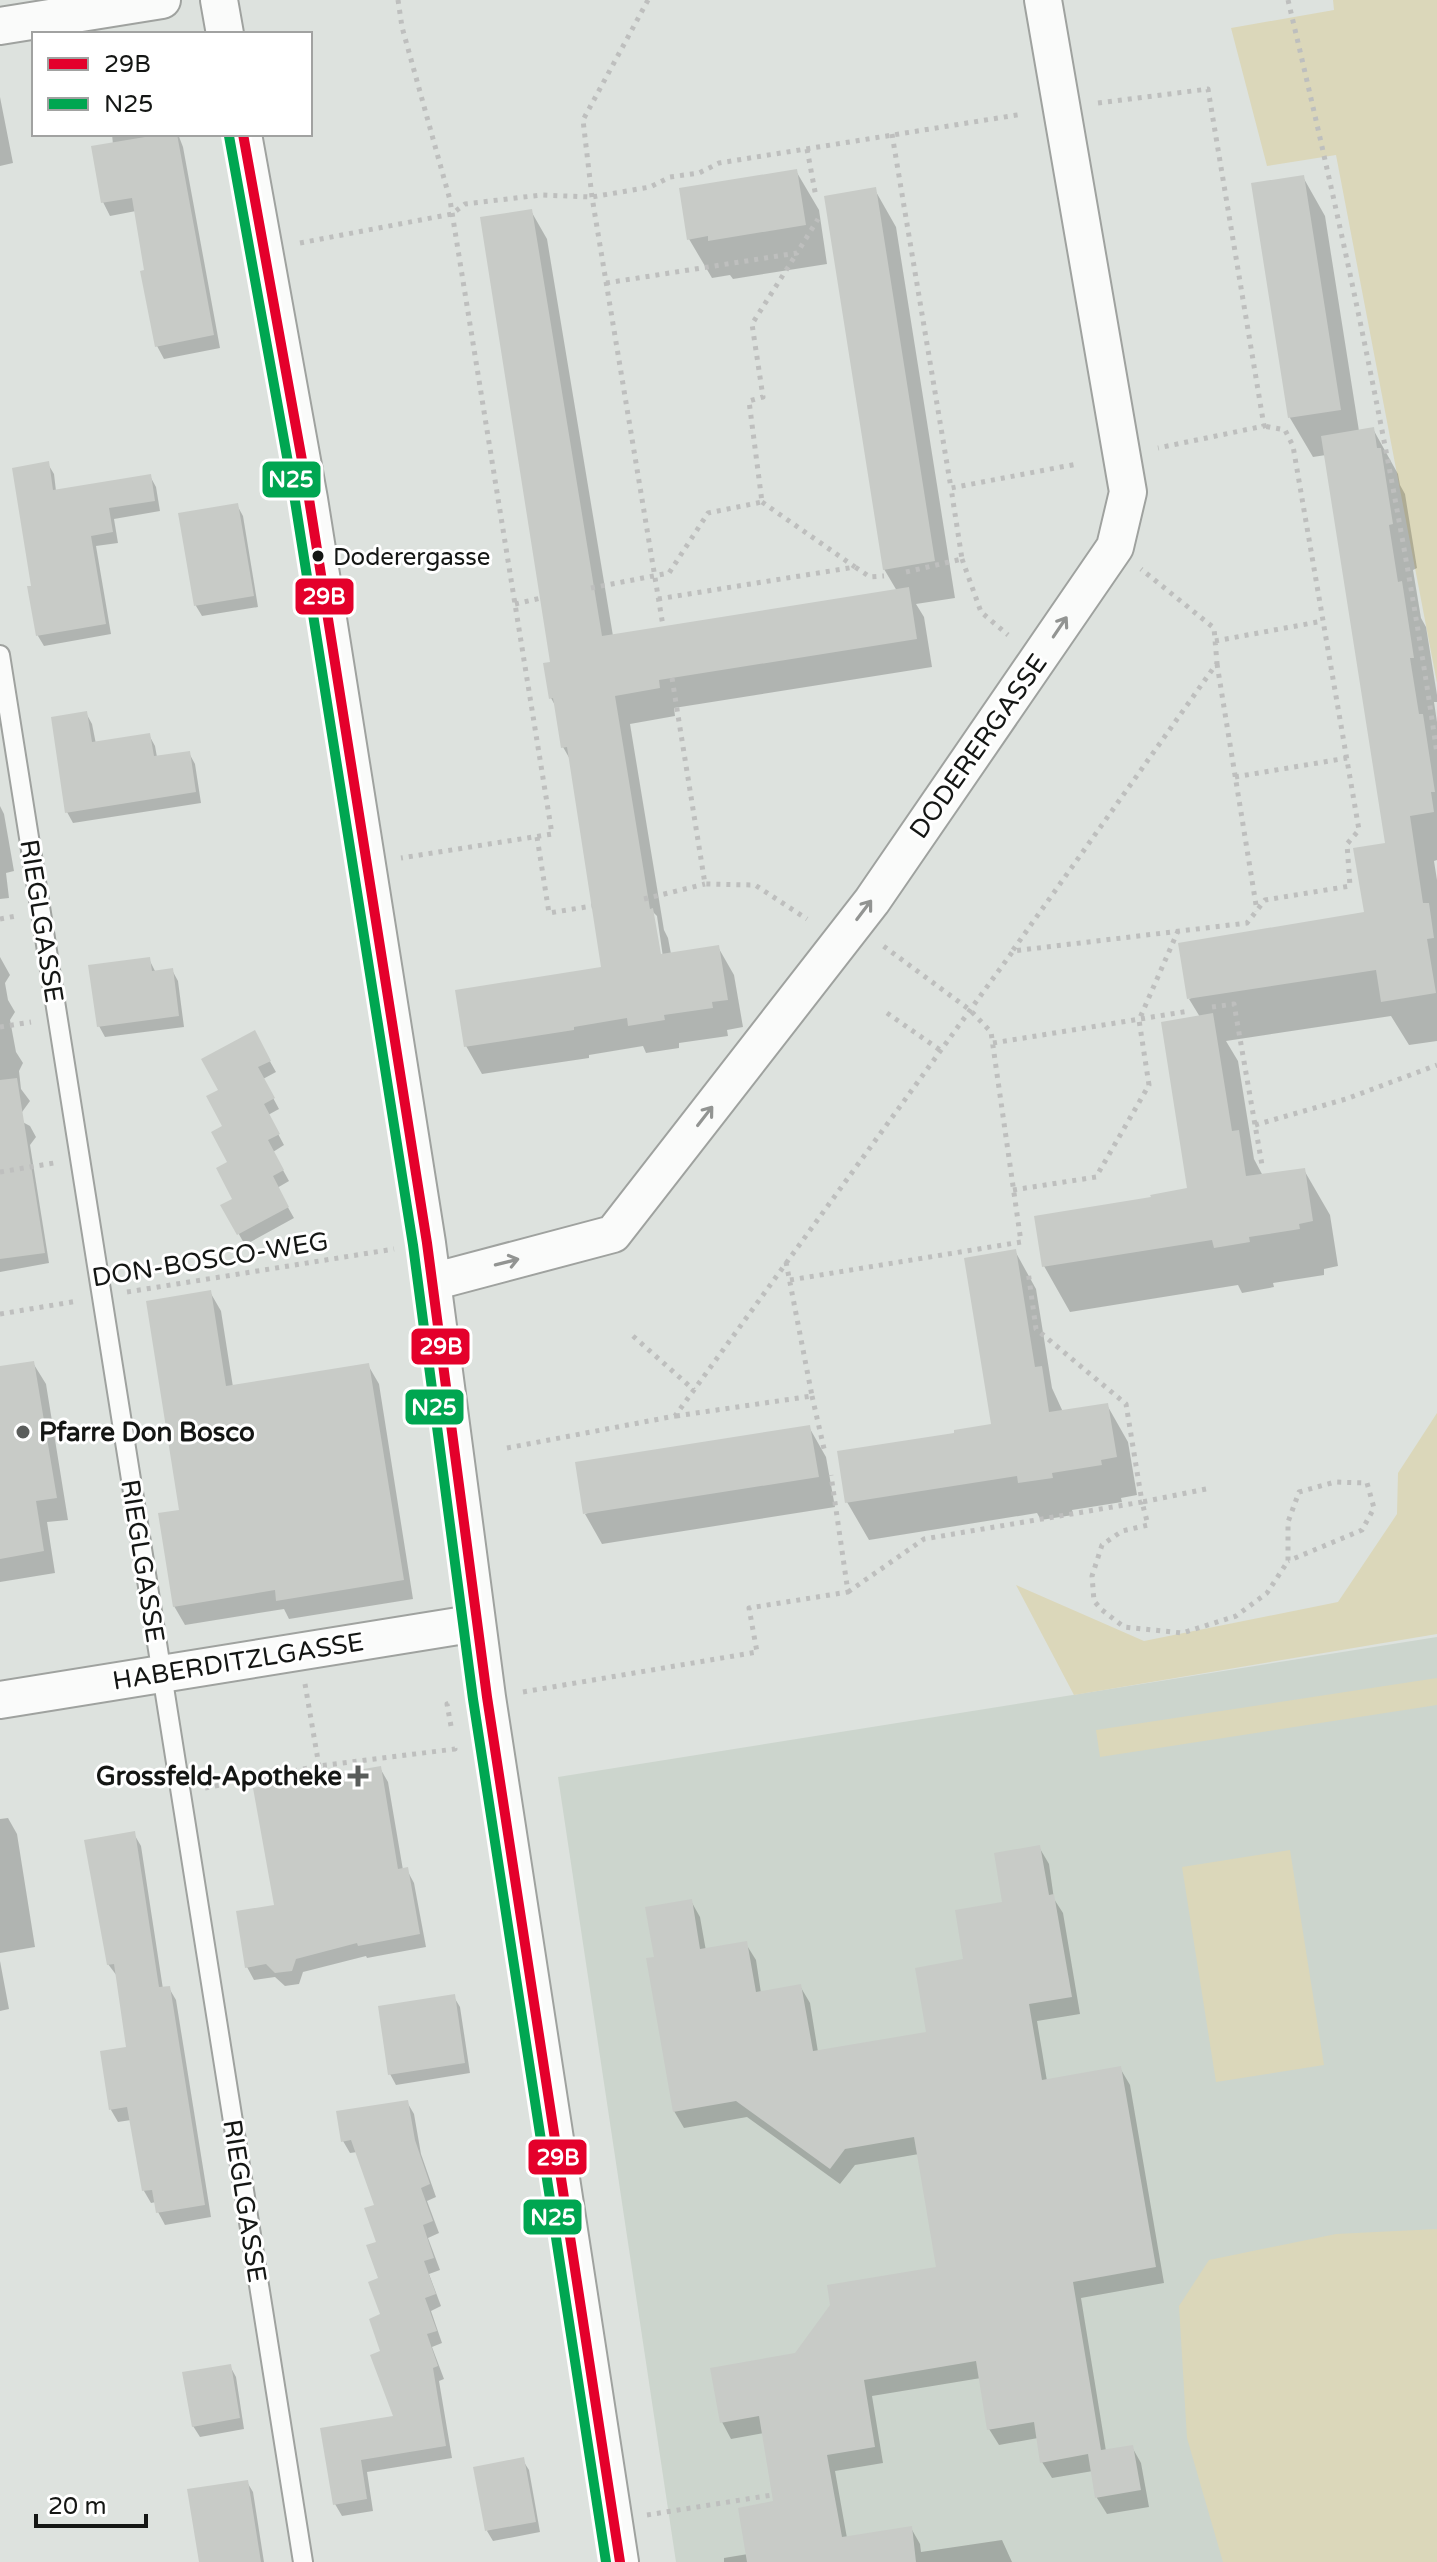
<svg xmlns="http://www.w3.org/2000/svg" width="1437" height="2562" viewBox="0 0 1437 2562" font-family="'Varela Round',sans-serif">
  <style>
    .built { fill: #ccd5cd }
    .green { fill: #dbd7ba }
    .shadow { fill: #0003; fill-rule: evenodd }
    .building { fill: #c8cbc7 }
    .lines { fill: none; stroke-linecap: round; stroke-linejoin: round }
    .lane-casing { stroke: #9fa29f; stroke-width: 22 }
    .street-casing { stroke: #9fa29f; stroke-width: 40 }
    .path { stroke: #bebfbe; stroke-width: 5; stroke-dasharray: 4 6; stroke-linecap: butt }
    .lane { stroke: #fafbfa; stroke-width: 18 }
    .street { stroke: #fafbfa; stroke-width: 36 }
    .bus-1-casing { stroke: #fff; stroke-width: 16 }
    .bus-2-casing { stroke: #fff; stroke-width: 16 }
    .bus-1 { stroke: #e4002b; stroke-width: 10 }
    .bus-2 { stroke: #00a651; stroke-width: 10 }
    .oneway { stroke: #929492 }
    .bus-dot { fill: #141614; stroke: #fff; stroke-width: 3 }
    .poi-dot { fill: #5a5d5b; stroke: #fff; stroke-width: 3 }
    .labels { text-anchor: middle; stroke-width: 6; stroke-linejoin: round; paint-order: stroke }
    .bus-label { font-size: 24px; fill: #141614; stroke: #fff; text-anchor: start }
    .street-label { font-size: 26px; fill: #141614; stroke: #fff }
    .poi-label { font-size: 26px; font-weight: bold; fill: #141614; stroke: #fff; text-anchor: start }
    .line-badge { stroke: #fff; stroke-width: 3 }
    .badge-label { font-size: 22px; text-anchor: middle; font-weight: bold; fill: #fff }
  </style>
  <rect width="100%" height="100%" fill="#dde2de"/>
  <path class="built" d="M1437,1637V2562H676L558,1777Z"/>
  <path class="green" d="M1333,0H1437V683L1336,155L1267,166L1231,28L1334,10Z
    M1437,1413V1634L1074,1695L1016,1585L1144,1641L1338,1602L1397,1514L1398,1473Z
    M1437,1678V1705L1100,1757L1096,1730Z
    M1290,1850L1324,2065L1216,2082L1182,1867Z
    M1437,2229V2562H1223L1187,2438L1179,2306L1209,2260L1336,2234Z"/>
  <path class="shadow" d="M0,97L13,163L0,166Z
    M112,134H178L183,147L220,348L164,359L157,346L136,211L110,216L103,202L113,145Z
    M796,171L819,210L827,264L733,279L730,275L712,278L689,239Z
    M1303,177L1325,216L1359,431L1373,429L1398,474L1400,485L1405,494L1417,568L1413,570L1421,618L1426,627L1437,695V702H1434L1437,722V860L1434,861L1437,880V1041L1409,1045L1391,1016L1226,1041L1238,1061L1254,1159L1263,1176L1304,1170L1330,1215L1338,1266L1324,1269V1275L1273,1283L1274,1287L1242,1293L1238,1285L1070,1312L1044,1266L1153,1198L1189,1190L1200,1017L1189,999L1366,913L1388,845L1326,455L1313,457L1290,418L1254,185Z
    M875,190L896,227L955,598L916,604L924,617L932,667L674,708L675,716L630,724L664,930L668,938L671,954L718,947L734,975L743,1027L727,1030L728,1036L679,1043V1048L646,1053L643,1046L589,1055V1058L482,1074L466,1046L604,968L571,761L563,747L557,709L551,698L553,663L531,211L547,239L613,636L897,591L884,569ZM652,911L657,916L664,964H660Z
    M48,464L54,474L56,491L150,476L156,487L160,511L114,519L118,543L96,546L111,634L44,646L38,636L33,587Z
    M237,505L243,516L258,607L202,616L196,606L180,515Z
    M86,713L92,724L96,744L149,735L155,746L157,757L189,753L195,764L201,803L73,823L67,812Z
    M0,806L4,814L14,871L6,873L9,898L0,899Z
    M0,957L10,975L5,983L8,1000L15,1012L10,1020L16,1052L23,1063L19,1071L21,1089L30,1101L17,1119L30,1126L36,1137L30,1145L49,1263L0,1272Z
    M149,959L156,973L172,970L178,981L184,1027L105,1037L99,1026Z
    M254,1033L276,1072L263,1079L279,1109L268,1115L284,1145L273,1152L289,1181L277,1188L294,1218L245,1245L223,1206L235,1199L221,1090Z
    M1015,1251L1036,1289L1052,1388L1063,1412L1107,1405L1128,1442L1137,1495L1121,1498L1122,1502L1072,1510L1073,1515L1041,1520L1037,1513L869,1540L847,1502L957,1434L993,1426Z
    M210,1292L221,1311L233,1387L368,1365L379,1384L413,1599L289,1619L284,1609L185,1625L174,1606L182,1511Z
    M33,1363L46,1384L68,1520L47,1522L55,1573L0,1582V1368Z
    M809,1427L826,1457L835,1507L602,1544L585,1514Z
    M380,1768L388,1782L403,1870H407L414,1883L426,1947L367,1958L366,1956L303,1972L299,1984L285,1986L275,1977L254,1980L247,1967L276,1907Z
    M8,1818L17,1834L35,1947L0,1953V1819Z
    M134,1834L141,1846L163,1989L169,1988L176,2000L211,2217L165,2225L158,2212L156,2202L151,2203L144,2191L131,2120L118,2122L111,2110L102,2053L128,2049L117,1976L108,1964Z
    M1039,1847L1049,1864L1054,1899L1063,1913L1080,2014L1037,2021L1047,2081L1120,2068L1130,2085L1164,2283L1081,2298L1106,2451L1132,2447L1141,2463L1149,2507L1107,2514L1097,2498L1093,2471L1052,2478L1042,2462L1038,2438L999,2445L989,2429L981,2378L872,2396L883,2463L835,2471L847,2538L911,2528L920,2544L921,2552L1002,2540L1012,2562H724V2558L748,2554L776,2503L764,2433L731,2439L722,2422L796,2355L938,2268L919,2154L855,2165L840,2184L747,2117L684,2128L674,2111L656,1959L691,1901L700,1917L706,1951L746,1944L756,1960L761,1993L800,1986L810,2003L818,2052L929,2033L966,1961Z
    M0,1961L9,2009L0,2011Z
    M454,1997L460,2007L470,2073L396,2085L390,2074Z
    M407,2102L414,2114L421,2154L436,2197L427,2201L439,2233L428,2238L440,2270L429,2274L441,2306L431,2311L442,2343L432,2347L444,2379L439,2381L452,2458L367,2472L373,2511L342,2516L335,2504L323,2430L395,2417L383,2352L377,2206L357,2152L350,2153L343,2141Z
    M230,2366L236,2377L244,2429L200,2437L193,2426Z
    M522,2459L529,2470L540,2532L493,2541L487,2531Z
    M247,2482L253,2492L264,2562H201Z"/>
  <path class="building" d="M163,134H177L214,335L155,347L140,271L144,270L132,198L101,203L91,146Z
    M797,169L806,225L708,241V236L687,240L679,188Z
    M1304,175L1341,410L1288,418L1251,183Z
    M876,187L935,561L883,570L824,196Z
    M532,209L602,636L909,587L917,639L659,680L660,688L615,696L650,909L653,908L661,954L719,945L728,1000L712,1002L713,1008L664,1015L665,1020L628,1026L627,1018L574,1027V1030L464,1047L455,990L601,967L567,747L561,748L553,698L549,699L543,663L550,662L480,217Z
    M1374,427L1377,448H1381L1393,524L1389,525L1398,582L1402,581L1414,658H1410L1419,714H1423L1435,792H1431L1434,812L1410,816L1423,903H1429L1434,938L1427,939L1436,993L1381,1002L1376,970L1187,999L1178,943L1364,912L1353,848L1385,843L1321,436Z
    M49,461L53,490L151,474L155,501L109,508L113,532L91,536L106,624L36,636L27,586H31L12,468Z
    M238,503L254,596L194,606L178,513Z
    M87,711L92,742L150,733L154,756L190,751L196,792L65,813L51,717Z
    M150,957L152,971L173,968L179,1016L97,1027L88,965Z
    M1213,1013L1232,1131L1239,1130L1246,1176L1305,1168L1313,1221L1299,1224L1300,1229L1249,1237L1250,1242L1214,1248L1212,1240L1042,1267L1034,1216L1151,1197L1150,1195L1187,1188L1161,1022Z
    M255,1030L271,1061L258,1067L275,1098L264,1104L280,1134L268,1140L284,1170L273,1176L289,1207L237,1235L220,1205L232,1199L216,1168L227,1162L211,1132L222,1126L206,1096L218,1090L201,1059Z
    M17,1078L45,1253L0,1259V1080Z
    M1016,1249L1035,1367L1042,1366L1049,1412L1108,1403L1117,1457L1101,1460L1102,1465L1052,1473L1053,1478L1018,1483L1017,1476L845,1503L837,1451L954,1433V1430L991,1424L964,1258Z
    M211,1290L226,1386L369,1363L404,1580L276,1601L275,1590L173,1607L158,1513L179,1510L146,1301Z
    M34,1361L57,1498L36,1501L44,1551L0,1559V1366Z
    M810,1425L819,1477L583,1514L575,1462Z
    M381,1766L398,1869L408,1867L420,1934L358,1946L357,1943L296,1959L292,1971L275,1973L266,1964L245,1968L236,1911L274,1905L253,1788Z
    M135,1831L159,1987L170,1986L205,2205L156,2213L152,2190L142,2191L127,2107L109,2110L100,2051L126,2047L114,1964L107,1965L84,1840Z
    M1040,1845L1049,1895L1054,1894L1072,1997L1029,2004L1042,2080L1121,2066L1156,2267L1073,2282L1101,2450L1133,2445L1141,2490L1095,2498L1088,2454L1040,2463L1034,2422L987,2430L976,2361L864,2380L875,2447L827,2455L842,2537L912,2526L916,2562H747L738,2508L773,2501L759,2416L720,2423L710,2368L795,2353L830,2305L827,2285L936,2267L914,2137L845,2149L830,2169L736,2101L673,2112L646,1958L654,1957L645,1907L692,1899L700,1949L747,1941L756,1992L801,1984L813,2051L926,2032L915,1968L963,1959L955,1910L1002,1902L994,1853Z
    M455,1994L465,2063L388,2075L378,2006Z
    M408,2100L415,2140L430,2184L421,2188L433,2221L423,2225L434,2258L424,2261L436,2294L425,2298L437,2331L427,2334L438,2366L433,2368L446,2446L361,2460L367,2499L333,2505L320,2428L393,2416L370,2355L380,2351L369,2319L380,2314L368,2282L378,2278L366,2245L376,2242L364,2208L374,2205L351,2140L341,2142L336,2111Z
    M231,2364L240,2418L192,2427L182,2372Z
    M524,2457L536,2522L485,2531L473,2467Z
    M248,2480L261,2562H199L187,2489Z"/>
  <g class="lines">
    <defs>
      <path id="lane" d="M0,655L303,2562"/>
      <path id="street" d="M219,0L225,34
        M0,26L162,0
        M243,134L309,499L427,1243L487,1697L620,2562
        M432,1282L613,1234L872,901L1115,547L1128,492L1043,0
        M0,1700L477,1623"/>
    </defs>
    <use href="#lane" class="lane-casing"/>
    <use href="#street" class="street-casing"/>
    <path class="path" d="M398,0L402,27L450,200L552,834L401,858
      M648,0L583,120L592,197L663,626
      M1288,0C1347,249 1401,501 1437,754
      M1098,103L1208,89L1264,426L1158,448
      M892,134L951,488
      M807,149L816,197
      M300,243L452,214L465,204L541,195L592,197L650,187L670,177L699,173L719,163L1023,114
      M606,283L797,253L818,219
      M762,502L855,567
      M962,559L981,612L1008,635
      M906,572L962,559L951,488L1077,464
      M591,588L669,573L708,513L762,502L749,401L763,397L752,324L797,253
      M658,599L855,567L870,577L884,576
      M515,604L541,598
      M1215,641L1323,621
      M1217,664L1257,911
      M672,678L705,884L755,885L807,919
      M1235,777L1347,758
      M537,837L549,913L592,906
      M644,899L705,884
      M0,919L16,916
      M1013,950L1217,663L1214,628L1141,569
      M1212,1007L1234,1004L1262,1165
      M887,1013L940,1050
      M0,1027L31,1022
      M993,1043L1189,1011
      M1255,1125L1346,1099L1437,1065
      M0,1172L54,1163
      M1013,1190L1096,1177L1149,1085L1139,1020L1178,931
      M790,1280L1021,1242L991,1032L970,1010L882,945
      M127,1292L394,1249
      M0,1314L78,1301
      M633,1336L694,1390
      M812,1396L825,1453
      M676,1416L812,1396L786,1262
      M507,1448L675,1416L1013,951L1247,923L1265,900L1350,886L1347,844L1359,830L1293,446L1285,430L1264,426
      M1206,1489L1142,1502L1148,1525L1122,1531L1102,1545L1092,1576L1094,1601L1102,1610L1124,1627L1182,1633L1236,1616L1267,1593L1288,1561V1522L1299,1492L1335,1482L1367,1483L1374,1508L1362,1530L1288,1561
      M848,1592L924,1539L1142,1502L1126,1404L1036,1329L1028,1271
      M305,1684L319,1766
      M523,1692L757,1652L749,1608L848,1592L831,1475
      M451,1726L447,1704L454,1702
      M205,1788L319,1766L455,1749L454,1744
      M647,2515L772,2495"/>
    <use href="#lane" class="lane"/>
    <use href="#street" class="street"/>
    <defs>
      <path id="bus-1" d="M243,134L309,499L427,1243L487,1697L620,2562"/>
      <path id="bus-2" d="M229,136L295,501L413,1245L473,1699L606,2562"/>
    </defs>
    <use href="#bus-1" class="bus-1-casing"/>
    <use href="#bus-2" class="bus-2-casing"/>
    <use href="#bus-1" class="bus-1"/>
    <use href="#bus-2" class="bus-2"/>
  </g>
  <defs><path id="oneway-shaft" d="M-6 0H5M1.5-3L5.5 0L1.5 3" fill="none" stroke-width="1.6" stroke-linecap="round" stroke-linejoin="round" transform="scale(2)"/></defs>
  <g class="oneway">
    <use href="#oneway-shaft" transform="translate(1060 627) rotate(-56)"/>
    <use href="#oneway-shaft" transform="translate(864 910) rotate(-53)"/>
    <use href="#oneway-shaft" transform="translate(705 1116) rotate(-52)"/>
    <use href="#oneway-shaft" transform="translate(507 1262) rotate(-14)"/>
  </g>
  <circle class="bus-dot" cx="318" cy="556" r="7"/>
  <g class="poi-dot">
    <circle cx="23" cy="1432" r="8"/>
    <path d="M354 1764h8v8h8v8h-8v8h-8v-8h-8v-8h8z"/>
  </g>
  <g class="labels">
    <g class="bus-label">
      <text x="333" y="565">Doderergasse</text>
    </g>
    <g class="street-label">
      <text transform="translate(978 746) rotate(-55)" y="9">DODERERGASSE</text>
      <text transform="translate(42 921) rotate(81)" y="9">RIEGLGASSE</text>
      <text transform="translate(210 1259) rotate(-9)" y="9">DON-BOSCO-WEG</text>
      <text transform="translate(143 1561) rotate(81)" y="9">RIEGLGASSE</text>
      <text transform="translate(238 1661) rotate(-9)" y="9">HABERDITZLGASSE</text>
      <text transform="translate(245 2201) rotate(81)" y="9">RIEGLGASSE</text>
    </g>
    <g class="poi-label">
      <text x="39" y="1441">Pfarre Don Bosco</text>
      <text x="342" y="1785" text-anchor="end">Grossfeld-Apotheke</text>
    </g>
  </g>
  <g class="line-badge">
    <rect x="261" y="460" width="61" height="39" rx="8" fill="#00a651"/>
    <rect x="294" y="577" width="61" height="39" rx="8" fill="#e4002b"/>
    <rect x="410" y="1327" width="61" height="39" rx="8" fill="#e4002b"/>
    <rect x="404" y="1388" width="61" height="38" rx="8" fill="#00a651"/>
    <rect x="527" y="2138" width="61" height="38" rx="8" fill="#e4002b"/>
    <rect x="522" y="2198" width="61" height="38" rx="8" fill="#00a651"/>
  </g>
  <g class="badge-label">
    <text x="291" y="487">N25</text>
    <text x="324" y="604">29B</text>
    <text x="441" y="1354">29B</text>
    <text x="434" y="1415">N25</text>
    <text x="558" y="2165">29B</text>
    <text x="553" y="2225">N25</text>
  </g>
  <rect x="32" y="32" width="280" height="104" fill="#ffffff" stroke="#a1a2a1" stroke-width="2"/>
  <rect x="48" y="58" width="40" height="12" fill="#e4002b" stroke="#a1a2a1" stroke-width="2"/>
  <text x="104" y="72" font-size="24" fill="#141614">29B</text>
  <rect x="48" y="98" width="40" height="12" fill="#00a651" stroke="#a1a2a1" stroke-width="2"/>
  <text x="104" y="112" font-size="24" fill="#141614">N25</text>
  <path d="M36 2514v12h110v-12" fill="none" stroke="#141614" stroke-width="4"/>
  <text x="48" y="2514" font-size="24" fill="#141614" stroke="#ffffff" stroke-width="6" paint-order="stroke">20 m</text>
</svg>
